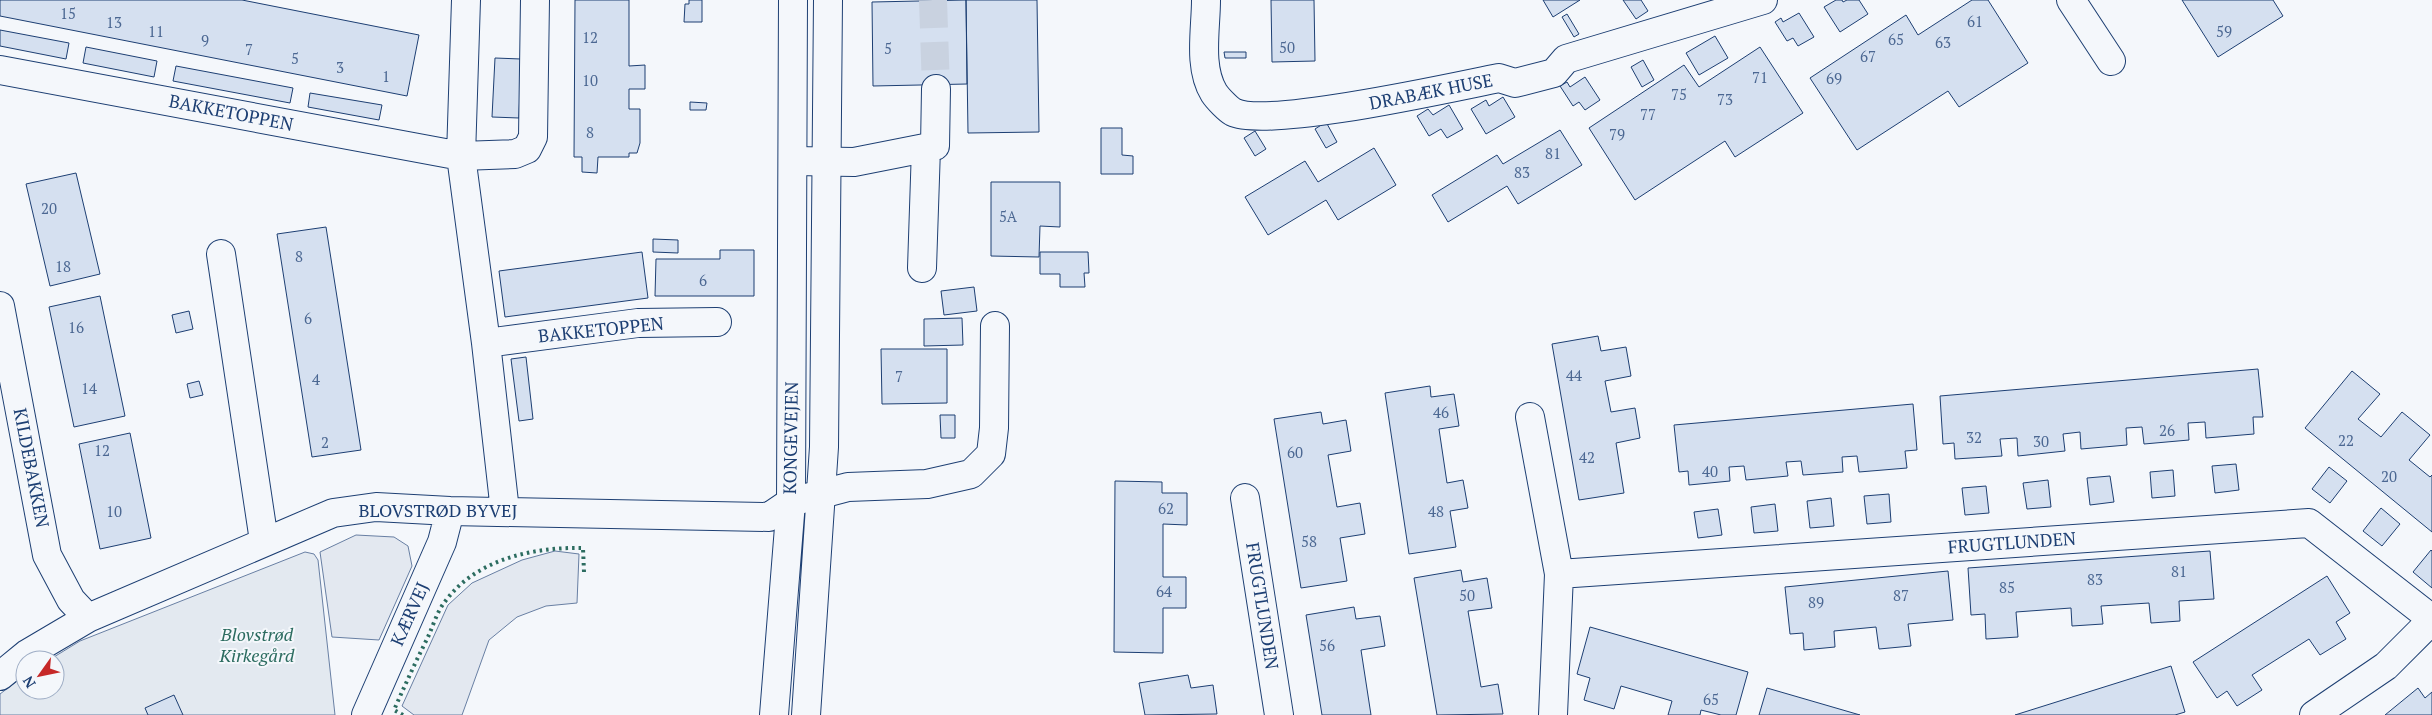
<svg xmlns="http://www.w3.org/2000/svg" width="2432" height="715" viewBox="0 0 2432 715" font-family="'PT Serif',serif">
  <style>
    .green { fill: #e3e9f0; stroke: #687fa3 }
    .parking { fill: #e3e8f0; stroke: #687fa3 }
    .building { fill: #d5e0f0; stroke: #1d3f73 }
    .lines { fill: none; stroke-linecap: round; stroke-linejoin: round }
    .minor-tunnel { stroke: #c9d2e0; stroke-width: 28; stroke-dasharray: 28 14; stroke-linecap: butt }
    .minor-casing { stroke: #1d3f73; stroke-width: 30 }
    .major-casing { stroke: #1d3f73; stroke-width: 30 }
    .minor { stroke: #f4f7fb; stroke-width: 28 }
    .major { stroke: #f4f7fb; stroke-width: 28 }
    .hedge { stroke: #2c6c60; stroke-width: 4; stroke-dasharray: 2.5 4; stroke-linecap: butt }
    .labels { text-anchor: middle; stroke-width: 4; stroke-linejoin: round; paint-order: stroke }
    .number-label { font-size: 15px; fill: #4b6792 }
    .street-label { font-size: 18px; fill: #1d3f73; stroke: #f4f7fb }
    .park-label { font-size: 18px; font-style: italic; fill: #2c6c60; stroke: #f4f7fb }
  </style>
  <rect width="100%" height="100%" fill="#f4f7fb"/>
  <path class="green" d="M305,552L314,554L318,560L335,715H0V694L25,675V690H55V660H49L80,641Z"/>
  <path class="parking" d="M356,535L394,537L408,546L412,566L379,640L332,637L320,552Z
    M555,551L579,554L577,603L546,606L517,617L489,640L462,715H414L402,706L448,605L472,583L522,560Z"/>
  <path class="building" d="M0,0H242L419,35L407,96L0,16Z
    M575,0H629V66L645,65V89H629V109H640V143L637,153H629V157H598L597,173L582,172V157H574Z
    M689,0H702V22H684L685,4H689Z
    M966,0H1037L1039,132L968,133Z
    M966,0L967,84L873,86L872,2Z
    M1271,0H1314L1315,61L1272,62Z
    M1543,0H1580L1553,17Z
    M1623,0H1641L1648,11L1636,19Z
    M1836,0H1842L1843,2L1847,0H1859L1868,14L1840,32L1824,7Z
    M1972,0H1988L2028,63L1959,107L1948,91L1857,150L1810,78L1906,15L1918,35Z
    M2182,0H2273L2283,16L2218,57Z
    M1799,13L1814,37L1798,46L1793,38L1787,41L1775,22L1781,18L1783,22Z
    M1567,14L1579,34L1574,37L1562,17Z
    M0,30L69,43L66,59L0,46Z
    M1715,36L1728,58L1699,75L1686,53Z
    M86,47L157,61L154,77L83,63Z
    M1760,47L1803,113L1735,157L1725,141L1635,200L1589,128L1684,65L1699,87Z
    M1224,52H1246V58H1225Z
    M495,58L521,59L519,118L492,117Z
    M1643,60L1654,80L1642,87L1631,67Z
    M176,66L293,88L290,103L173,81Z
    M1585,77L1600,100L1585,110L1579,102L1573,106L1560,86L1567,82L1570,87Z
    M310,93L382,105L379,120L308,107Z
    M1503,97L1515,117L1486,134L1471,109L1486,100L1489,106Z
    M690,102L707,103L706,110H690Z
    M1449,105L1463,129L1447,138L1441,129L1429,136L1417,116L1428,109L1433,115Z
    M1326,122L1337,142L1326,148L1315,129Z
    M1101,128H1122V155L1133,156V174H1101Z
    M1560,130L1582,165L1518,204L1507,186L1448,222L1432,195L1497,155L1503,164Z
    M1255,131L1266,149L1255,156L1244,138Z
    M1374,148L1396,185L1338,220L1326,200L1268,235L1245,197L1305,161L1318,182Z
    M76,173L100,274L50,286L26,184Z
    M991,182H1060V227L1040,226L1039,257L991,256Z
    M326,227L361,450L312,457L277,234Z
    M653,239L678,240V253L653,252Z
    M720,250H754V296H655L656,259H720Z
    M642,252L648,298L505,317L499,271Z
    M1040,252H1088L1089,273H1084L1085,287H1060V274H1040Z
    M974,287L977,311L944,315L941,291Z
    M100,296L125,416L74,427L49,307Z
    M189,311L193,329L176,333L172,315Z
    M962,318L963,345L924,346V319Z
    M1598,336L1601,351L1626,347L1631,376L1605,381L1611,412L1635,408L1640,438L1616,443L1624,493L1579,500L1552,344Z
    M881,349H947V403L882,404Z
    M526,357L533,419L519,421L511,359Z
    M2258,369L2263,417H2253L2254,434L2206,438L2205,422L2188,423L2189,440L2144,444L2142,427L2126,428L2127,445L2081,449L2080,432L2063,434L2065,451L2018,456L2017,438L2000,439L2002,456L1955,459L1954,443L1943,444L1940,396Z
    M2352,371L2380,394L2358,419L2381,437L2402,412L2430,435L2409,460L2430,477L2432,475V532L2305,428Z
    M199,381L203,395L190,398L187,384Z
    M1430,386L1431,397L1454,394L1459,426L1439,429L1447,483L1463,480L1468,508L1450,511L1456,547L1409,554L1385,393Z
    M1913,404L1917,450L1905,451L1907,468L1859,472L1857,456L1842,457L1843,472L1803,475L1801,461L1786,462L1788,476L1746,480L1744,466L1729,467L1730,481L1689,485L1688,471L1679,472L1674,425Z
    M1321,412L1323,424L1346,420L1351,451L1328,455L1337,507L1360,503L1365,534L1340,538L1347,581L1301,588L1274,419Z
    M940,415H955V438H941Z
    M130,433L151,538L100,549L79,444Z
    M2236,464L2239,490L2215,493L2212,466Z
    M2329,467L2347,481L2330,503L2312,489Z
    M2173,470L2175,496L2152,498L2150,472Z
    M2110,476L2114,502L2090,505L2087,478Z
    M2048,480L2051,507L2027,509L2023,483Z
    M1115,481L1162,482V493H1187V525L1163,524V577H1186V608H1163V653L1114,652Z
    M1986,486L1989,513L1965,515L1962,488Z
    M1889,494L1891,522L1867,524L1864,496Z
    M1831,498L1834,526L1810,528L1807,501Z
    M1775,504L1778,531L1754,533L1751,507Z
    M2381,508L2400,524L2382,546L2363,531Z
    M1718,509L1722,535L1698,538L1694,512Z
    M2431,550L2432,551V588L2413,572Z
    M2210,551L2214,599L2179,601L2180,621L2151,623L2149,603L2101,606L2103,624L2072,626L2071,608L2016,612L2018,637L1986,639L1985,614L1971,615L1968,568Z
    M1461,570L1463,582L1487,578L1492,608L1468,611L1481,687L1498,684L1503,714L1437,715L1414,578Z
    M1948,571L1953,620L1908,624L1911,646L1879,649L1876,627L1834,631L1835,647L1804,650L1803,633L1790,634L1785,587Z
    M2327,576L2350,613L2336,622L2346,639L2320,655L2309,639L2252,675L2262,690L2237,706L2227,691L2217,698L2193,662Z
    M1354,607L1356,619L1380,616L1385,646L1361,650L1371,715H1322L1306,615Z
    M1590,627L1748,672L1736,715H1721L1701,710L1700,715H1668L1672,701L1621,686L1614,709L1584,700L1590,678L1577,674Z
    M2171,666L2185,712L2175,715H2015Z
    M1188,675L1191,688L1213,685L1217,714L1145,715L1139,683Z
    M1767,688L1860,715H1759Z
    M2418,688L2425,698L2432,692V715H2385Z
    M174,695L183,715H148L145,708Z"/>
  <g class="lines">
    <path class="minor-tunnel" d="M933,0L936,89"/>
    <defs>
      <path id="minor" d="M466,0L461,156L486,343L505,511
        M1206,0C1206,29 1198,67 1214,93C1218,99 1228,109 1233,112C1268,129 1453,87 1499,78L1515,83L1554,73L1566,59L1763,0
        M2071,0L2111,61
        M0,70L461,156L515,154L527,149L533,137L535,0
        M794,161L854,162L935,146L936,89
        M221,254L264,541
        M922,268L926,148
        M0,306L47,555L71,600L88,618
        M486,343L638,323L717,322
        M1530,417L1559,574L1553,715
        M1245,498L1279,715
        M1559,574L2309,523L2432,619
        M0,676L27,654L88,618L333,513L376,507L450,511L769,517L791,502L848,487L927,484L971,474L991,454L994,428L995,326
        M366,715L442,542L450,511
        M2314,715L2386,666L2432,620"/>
      <path id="major" d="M774,715L791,502L793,0
        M806,715L824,447L828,0"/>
    </defs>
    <use href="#minor" class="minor-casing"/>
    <use href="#major" class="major-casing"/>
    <use href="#minor" class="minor"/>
    <use href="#major" class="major"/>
    <path class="hedge" d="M403,715L394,710C405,685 416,661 428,637C433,626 437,612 444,603C475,559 533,547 583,548L584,572"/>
  </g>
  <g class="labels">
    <g class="number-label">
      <text x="68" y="19">15</text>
      <text x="1975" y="27">61</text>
      <text x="114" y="28">13</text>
      <text x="156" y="37">11</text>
      <text x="2224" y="37">59</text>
      <text x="590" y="43">12</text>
      <text x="1896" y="45">65</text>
      <text x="205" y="46">9</text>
      <text x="1943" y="48">63</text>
      <text x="1287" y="53">50</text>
      <text x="888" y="54">5</text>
      <text x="249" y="55">7</text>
      <text x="1868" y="62">67</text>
      <text x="295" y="64">5</text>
      <text x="340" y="73">3</text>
      <text x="386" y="82">1</text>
      <text x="1760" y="83">71</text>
      <text x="1834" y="84">69</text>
      <text x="590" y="86">10</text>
      <text x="1679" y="100">75</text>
      <text x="1725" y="105">73</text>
      <text x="1648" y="120">77</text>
      <text x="590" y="138">8</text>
      <text x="1617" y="140">79</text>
      <text x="1553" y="159">81</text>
      <text x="1522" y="178">83</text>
      <text x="49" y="214">20</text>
      <text x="1008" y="222">5A</text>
      <text x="299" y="262">8</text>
      <text x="63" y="272">18</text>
      <text x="703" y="286">6</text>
      <text x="308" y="324">6</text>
      <text x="76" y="333">16</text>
      <text x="1574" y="381">44</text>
      <text x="899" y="382">7</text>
      <text x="316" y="385">4</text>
      <text x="89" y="394">14</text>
      <text x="1441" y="418">46</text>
      <text x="2167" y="436">26</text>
      <text x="1974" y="443">32</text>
      <text x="2346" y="446">22</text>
      <text x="2041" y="447">30</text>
      <text x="325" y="448">2</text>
      <text x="102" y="456">12</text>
      <text x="1295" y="458">60</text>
      <text x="1587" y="463">42</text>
      <text x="1710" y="477">40</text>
      <text x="2389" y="482">20</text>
      <text x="1166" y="514">62</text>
      <text x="114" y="517">10</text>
      <text x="1436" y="517">48</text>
      <text x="1309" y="547">58</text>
      <text x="2179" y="577">81</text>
      <text x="2095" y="585">83</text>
      <text x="2007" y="593">85</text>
      <text x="1164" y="597">64</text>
      <text x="1467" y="601">50</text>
      <text x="1901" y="601">87</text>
      <text x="1816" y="608">89</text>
      <text x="1327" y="651">56</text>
      <text x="1711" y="705">65</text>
    </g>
    <g class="street-label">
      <text transform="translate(1431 92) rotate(-11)" y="6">DRABÆK HUSE</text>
      <text transform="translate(231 113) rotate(11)" y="6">BAKKETOPPEN</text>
      <text transform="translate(601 330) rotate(-6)" y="6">BAKKETOPPEN</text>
      <text transform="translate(791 438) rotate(-89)" y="6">KONGEVEJEN</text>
      <text transform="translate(31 468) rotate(79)" y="6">KILDEBAKKEN</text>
      <text x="438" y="517">BLOVSTRØD BYVEJ</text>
      <text transform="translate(2012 543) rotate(-4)" y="6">FRUGTLUNDEN</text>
      <text transform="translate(1262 606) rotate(81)" y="6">FRUGTLUNDEN</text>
      <text transform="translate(410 614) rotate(-66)" y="6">KÆRVEJ</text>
    </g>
    <g class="park-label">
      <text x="257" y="641">Blovstrød<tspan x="257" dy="21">Kirkegård</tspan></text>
    </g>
  </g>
  <g transform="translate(40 675) rotate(237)"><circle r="24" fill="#f4f7fb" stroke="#9eadc5"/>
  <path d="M0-4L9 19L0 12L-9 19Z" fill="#c62828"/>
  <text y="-8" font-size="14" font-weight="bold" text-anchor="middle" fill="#1d3f73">N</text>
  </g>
</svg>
